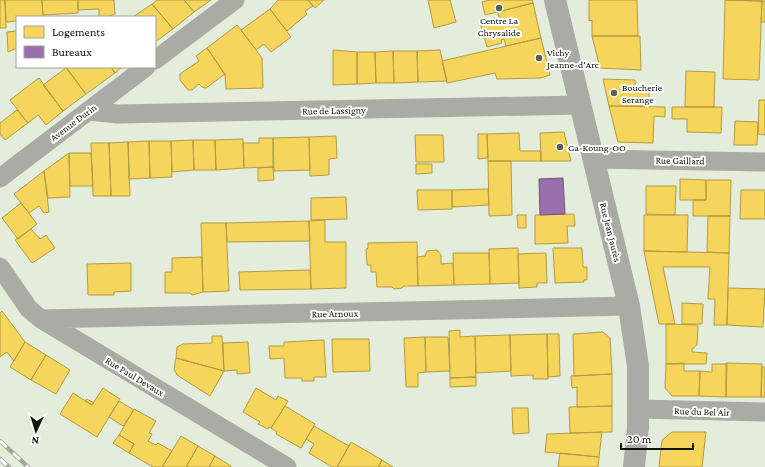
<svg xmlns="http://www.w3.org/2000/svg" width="765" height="467" viewBox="0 0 765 467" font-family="'Crimson Pro',serif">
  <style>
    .homes { fill: #f6d55c; stroke: #b19b43 }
    .offices { fill: #9970ab; stroke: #70547b }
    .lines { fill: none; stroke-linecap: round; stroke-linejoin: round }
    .minor { stroke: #a9aba4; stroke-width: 19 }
    .tertiary { stroke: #a9aba4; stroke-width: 22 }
    .rail-casing { stroke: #a6aaa0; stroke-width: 4.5 }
    .rail { stroke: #fff; stroke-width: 3; stroke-dasharray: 9; stroke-linecap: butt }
    .poi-dot { fill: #5a6053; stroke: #fff; stroke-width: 1.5 }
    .labels { text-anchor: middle; stroke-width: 4; stroke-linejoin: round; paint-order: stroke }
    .poi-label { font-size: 10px; fill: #0f140a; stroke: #fff; text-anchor: start }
    .street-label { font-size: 10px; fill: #0f140a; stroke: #fff }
  </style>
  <rect width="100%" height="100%" fill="#e4ecdb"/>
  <path class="homes" d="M0,0H5L6,28H0Z
    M5,0H42L43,17H17V21L6,22Z
    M42,0H78V13L43,15Z
    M78,0H114L115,14L107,17H99V9L78,10Z
    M157,0H184L194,12L173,29L152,4Z
    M184,0H211L194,12Z
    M278,0H308L313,6L305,11L307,14L287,31L270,9Z
    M308,0H324L315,8Z
    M428,0H450L456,22L434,28Z
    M490,0H532L533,3L485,15L482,2Z
    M589,0H637L638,36H592V20L589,21Z
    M725,0L762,1L759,80L723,79Z
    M725,0H762V1Z
    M762,1H765V22H761Z
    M533,3L541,38L506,46L504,39L501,40L502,43L487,47L480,22L495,18L496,23L500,22L498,12Z
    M152,4L173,29L155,42V17H133Z
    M270,9L291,37L271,52L264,44L256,50L241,30Z
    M237,25L262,58L263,88L226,89L225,75L207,48Z
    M17,31V48L8,52L7,32Z
    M592,36H640L641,70L600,68Z
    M541,38L550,75L540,78L497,79L495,73L447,83L442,61Z
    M207,48L225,74L206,88L202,87L199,84L192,90H188L180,80V74L199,61L196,56Z
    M333,50L357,52V84L333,85Z
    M440,50L447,81L418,82L417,51Z
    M393,51H417L418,82L394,83Z
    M393,51L394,83H376L375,52Z
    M357,52H375L376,83L357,84Z
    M66,67H111L115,73L86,94Z
    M111,67H122L115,73Z
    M66,68L86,94L63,111L43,85Z
    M686,71L715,72L714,107H685Z
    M39,78L63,111L46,125L38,115L28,123L10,100Z
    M603,79L635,80V87H649V106H609Z
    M759,100H765V135L758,134Z
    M609,106L665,107V117L654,116L653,143L618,142Z
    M672,107H722L721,133L687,132V119H672Z
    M17,110L28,123L5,140L0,134V123Z
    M735,121L758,122L757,145H734Z
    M564,132L571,161H541L540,133Z
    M519,133L520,151H541V161H488L487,134Z
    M478,134H487L488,158L478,159Z
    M415,135H443L444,162H416Z
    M336,136L337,158L329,159V175L310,176L309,137Z
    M309,137L310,170L274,171L273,138Z
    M259,138H273V167L244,168L243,143H259Z
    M243,139L244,168L216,170L215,140Z
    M193,140L194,170L172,172L171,141Z
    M193,140H215L216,170H194Z
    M149,141H171L172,177L150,178Z
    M149,141L150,178L129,179L128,142Z
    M128,142L130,196H111L109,143Z
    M91,143H109L111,196H93Z
    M69,153L70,197L48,198L44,171Z
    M69,153H91L93,186H70Z
    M488,161H511L512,215L489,216Z
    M416,164H432V173L416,174Z
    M273,167L274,180L258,181V168Z
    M44,171L49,212L44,213L39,206L29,213L14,194Z
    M680,179L706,180V200H680Z
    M706,180H731L730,216H693V200H706Z
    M646,186H676L675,215L646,214Z
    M488,189L489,205L452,207V190Z
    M417,190H452V209L418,210Z
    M741,190H765V219H740Z
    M346,197L347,219L311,220V198Z
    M21,203L37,224L18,239L2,218Z
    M574,214L575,226H567L568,243L535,244V215Z
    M517,215H526V228H518Z
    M644,215H688L687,252L644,251Z
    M708,216H730L729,253L707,252Z
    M325,220V242H346V288L311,289L309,221Z
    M309,221L310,241L227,242L226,223Z
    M201,223H226L229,291L203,292Z
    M31,229L40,239L46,235L55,248L32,263L15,240Z
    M417,242L418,286H404L402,288L394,289L392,287H377L376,272H371V265H367L366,249L368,248V243Z
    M518,248L519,283L490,284L489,249Z
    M553,248H582L583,267H587V280H584V282L555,283Z
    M437,250L441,255V264L453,263L454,285L418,286L417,257L425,256L427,251Z
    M644,251L729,253L727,325H714L715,299H708L710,267H663L675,324H659Z
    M453,253H489L490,284L454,285Z
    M546,253L547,283H537V287L519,288L518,254Z
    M202,257L203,292L192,295L190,293H165V272H172V258Z
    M131,263V291L114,292V295H88L87,264Z
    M310,270L311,289L240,290L239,272Z
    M728,288L765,289L763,327L727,325Z
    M682,303L703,304L702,324H682Z
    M2,311L25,342L14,361L7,352L0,357V313Z
    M666,324L698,325L697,345L692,349V352L707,353L706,364H666Z
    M460,330V337L475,336L476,377L450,378L449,331Z
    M603,332L610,338L612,374L574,376L573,334Z
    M547,334H559L560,376L548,377Z
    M547,334L548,379H533V375L511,376L510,335Z
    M510,335L511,371L476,373L475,336Z
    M212,336H222L224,371L176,358L177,347L183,344L212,343Z
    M425,337L426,372L418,373V387H406L404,338Z
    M425,337H448L450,371L426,372Z
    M332,339H369L370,371L333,372Z
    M324,340L326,377H314V381H302V378H285L284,358L270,359L269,346H284V342Z
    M25,342L46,355L31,380L10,367Z
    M248,342L250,373L237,374V370L224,371L223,343Z
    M46,355L70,370L56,394L31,380Z
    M176,358L224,371L210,396L177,375L174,369Z
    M684,363V371H700L699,396H672L665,388L666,364Z
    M726,363L762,364L761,397H726Z
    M712,364H727L726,397L699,396L700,371L712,372Z
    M762,367H765V397H761Z
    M612,374V406L577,407V387L572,388L571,376Z
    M476,377V386L450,387V378Z
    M103,388L120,399L97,437L60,414L73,393L92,405Z
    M256,388L276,400L278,396L288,401L271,428L269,427L268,429L258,424L260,422L243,412Z
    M87,399L94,403L92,405L85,401Z
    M119,401L134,410L123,426L109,417Z
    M285,406L315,424L301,448L276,434L277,432L271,428Z
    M612,406V432L570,433L569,407Z
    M512,408H528L529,433L513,434Z
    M134,409L156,421L149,433L152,434L148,441L156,445L158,443L172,451L162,467H153L129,453L134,444L119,435Z
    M314,426L349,446L337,467H332L309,453L314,444L306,439Z
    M602,432L599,457L545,452L547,434Z
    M672,432H706L702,467H659L662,440Z
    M119,435L134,444L129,453L113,443Z
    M181,436L198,446L186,467H162Z
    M351,442L382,460L378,467H337Z
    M198,446L215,456L209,467H186Z
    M560,453L599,457L598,467H558Z
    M215,456L231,466V467H209Z
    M382,460L393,467H378Z"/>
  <path class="offices" d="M563,178L565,214L540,215L539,179Z"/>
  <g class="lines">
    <path class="minor" d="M155,60L235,0
      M88,111L118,114L580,105
      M594,159L765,162
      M0,178L146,67
      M0,267L29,309L41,319L287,467
      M41,319L629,306
      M639,409L765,412"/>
    <path class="tertiary" d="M555,0L629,306L638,366V428L634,467"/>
    <defs>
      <path id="rail" d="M0,441L28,467
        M0,459L9,467"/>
    </defs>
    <use href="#rail" class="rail-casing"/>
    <use href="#rail" class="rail"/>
  </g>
  <g class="poi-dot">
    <circle cx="499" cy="8" r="4"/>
    <circle cx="539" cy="58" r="4"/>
    <circle cx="614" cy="93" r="4"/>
    <circle cx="560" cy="147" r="4"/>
  </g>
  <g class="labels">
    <g class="poi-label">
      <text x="499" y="24" text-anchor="middle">Centre La<tspan x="499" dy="12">Chrysalide</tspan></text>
      <text x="547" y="56">Vichy<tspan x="547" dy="12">Jeanne-d'Arc</tspan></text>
      <text x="622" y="91">Boucherie<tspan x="622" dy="12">Serange</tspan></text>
      <text x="568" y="151">Ga-Koung-OO</text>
    </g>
    <g class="street-label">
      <text transform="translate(334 110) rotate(-1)" y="4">Rue de Lassigny</text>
      <text transform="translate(73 122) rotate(-37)" y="4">Avenue Durin</text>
      <text transform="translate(680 160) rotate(1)" y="4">Rue Gaillard</text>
      <text transform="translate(611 232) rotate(76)" y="4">Rue Jean Jaurès</text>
      <text transform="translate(335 313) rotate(-1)" y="4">Rue Arnoux</text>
      <text transform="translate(135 376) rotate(31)" y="4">Rue Paul Devaux</text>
      <text transform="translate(702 411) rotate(2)" y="4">Rue du Bel Air</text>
    </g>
  </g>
  <rect x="16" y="16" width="140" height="52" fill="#ffffff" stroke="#9fa19d"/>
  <rect x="24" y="26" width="20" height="12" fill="#f6d55c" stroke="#9fa19d"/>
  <text x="52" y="36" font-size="12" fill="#0f140a">Logements</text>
  <rect x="24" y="46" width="20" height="12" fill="#9970ab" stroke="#9fa19d"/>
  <text x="52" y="56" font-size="12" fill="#0f140a">Bureaux</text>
  <g transform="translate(36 431) rotate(184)" stroke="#ffffff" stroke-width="3" paint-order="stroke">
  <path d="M0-3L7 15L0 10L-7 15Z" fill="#0f140a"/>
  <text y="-6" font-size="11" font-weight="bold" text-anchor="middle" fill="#0f140a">N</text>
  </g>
  <path d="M621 443v6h72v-6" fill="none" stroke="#0f140a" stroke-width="2"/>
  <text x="627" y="443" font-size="12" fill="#0f140a" stroke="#ffffff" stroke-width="3" paint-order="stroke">20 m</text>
</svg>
